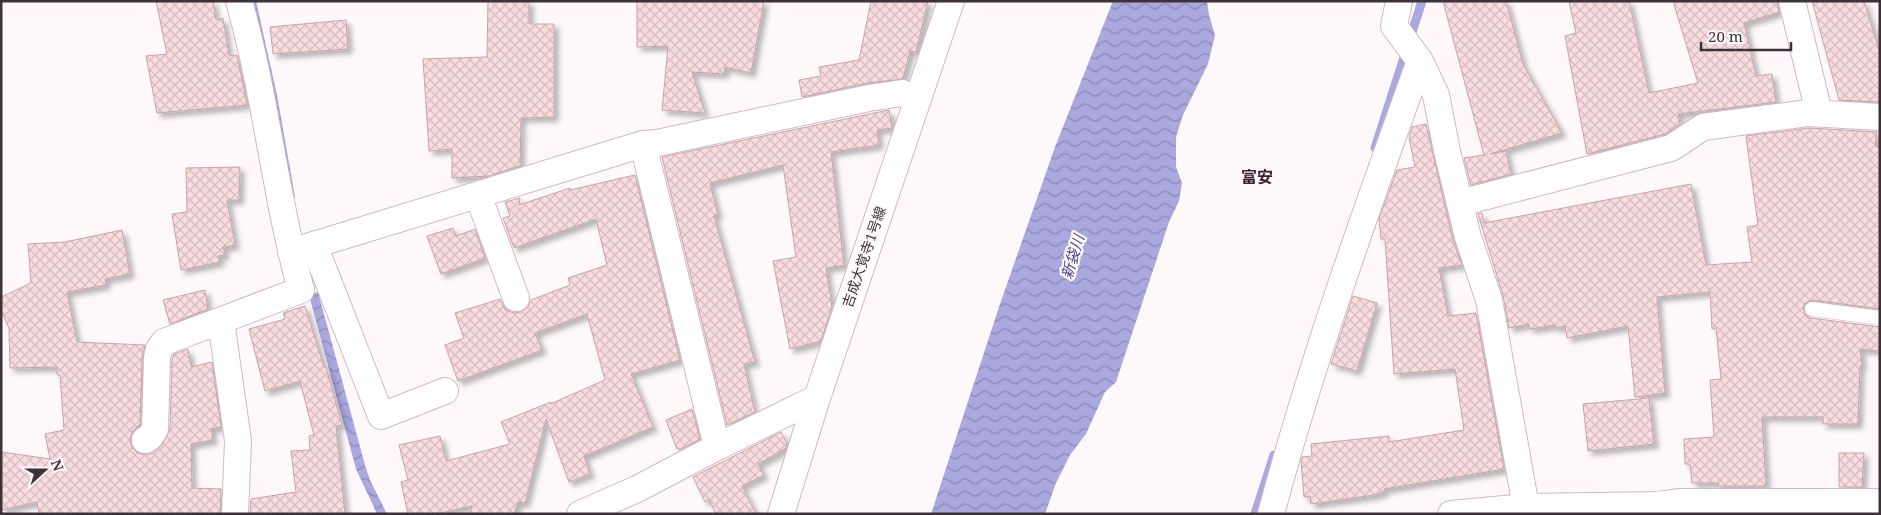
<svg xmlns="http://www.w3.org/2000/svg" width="1881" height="515" viewBox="0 0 1881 515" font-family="'Noto Serif','Noto Sans JP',serif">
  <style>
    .water { fill: url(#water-waves) }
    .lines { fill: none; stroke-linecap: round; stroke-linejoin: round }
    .stream { stroke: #a9a8df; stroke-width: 9 }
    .building { fill: url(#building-cross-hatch); stroke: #c6a4a8; filter: url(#shadow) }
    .lane-casing { stroke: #d3b6c7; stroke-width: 15 }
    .street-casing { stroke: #d3b6c7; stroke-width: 28 }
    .secondary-casing { stroke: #d3b6c7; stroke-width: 29 }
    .lane { stroke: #fff; stroke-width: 14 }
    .street { stroke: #fff; stroke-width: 26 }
    .secondary { stroke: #fff; stroke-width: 28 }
    .labels { text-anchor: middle; stroke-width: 4.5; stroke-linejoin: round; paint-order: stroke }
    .street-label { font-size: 14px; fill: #3d3239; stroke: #fef8fb }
    .water-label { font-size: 15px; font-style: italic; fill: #4d478a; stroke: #fef8fb }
    .quarter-label { font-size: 16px; font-weight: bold; fill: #37212f; stroke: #fef8fb }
  </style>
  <defs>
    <pattern id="water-waves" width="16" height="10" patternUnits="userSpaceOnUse" patternTransform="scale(1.25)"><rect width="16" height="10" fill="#a9a8df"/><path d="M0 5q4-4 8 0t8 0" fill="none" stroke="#8b89b6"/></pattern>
    <pattern id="building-cross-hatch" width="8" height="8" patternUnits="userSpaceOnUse" patternTransform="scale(1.25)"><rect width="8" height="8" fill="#f8dcdf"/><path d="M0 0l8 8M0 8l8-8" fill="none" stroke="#d6bdc0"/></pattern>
    <filter id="shadow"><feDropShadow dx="4.5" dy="4.5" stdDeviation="2.5" flood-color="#0004"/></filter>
  </defs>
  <rect width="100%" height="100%" fill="#fef8fb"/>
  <path class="water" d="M247,1H256L277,95L295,197L287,198Z
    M1113,1H1207L1209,15L1215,35L1208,64L1183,115L1176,137V167L1182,183L1179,201L1169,222L1116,382L1105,392L1086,434L1070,455L1056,483L1045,514H931L1000,304L1055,147Z
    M318,292L365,465L370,480L387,514H377L356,469L309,295Z"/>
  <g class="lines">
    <path class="stream" d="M1375,148L1422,1
      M1255,514L1274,455"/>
  </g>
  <path class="building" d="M156,1H213L216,20L223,18L229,56L237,55L247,105L157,113L146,56L167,54Z
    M488,1H529V24H554V117L521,118L520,166L489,176L452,178V149L429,151L423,59L487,57Z
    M637,1H764L751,73L725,67L724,74L692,72L705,113L662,110L668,46L637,47Z
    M871,1H928L916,52L910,51L903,79L867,83L802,97L799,80L821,76L819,67L859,60Z
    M1443,1H1506L1523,64L1562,133L1490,154L1506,151L1511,174L1471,185L1464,158L1484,155Z
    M1569,1H1629L1649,93L1698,83L1673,1H1777L1779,12L1744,23L1756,76L1772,74L1776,102L1678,114L1680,124L1665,134L1587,154L1565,36L1576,33Z
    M1812,1H1864L1880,53V102L1839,100Z
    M346,20L348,49L273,54L270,27Z
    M889,110L892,128L877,130L879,145L831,152L844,265L826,268L832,307L821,341L790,349L773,261L796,257L783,165L710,183L718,215L714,216L755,362L744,364L755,412L727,425L662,157Z
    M1426,124L1453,241L1462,265L1439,268L1448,316L1476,313L1504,469L1384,489V492L1374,495L1311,504L1310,496L1304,497L1301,461L1302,457L1312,456L1311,444L1389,436V442L1464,430L1455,369L1394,374L1385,239H1381L1379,219L1397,170L1415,167L1409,137L1412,127Z
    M1809,128L1877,132L1875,146L1880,147V309L1813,300L1805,303L1803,308L1806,316L1811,318L1880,327V351L1860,349L1862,365L1860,366L1858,424H1823V417H1762L1766,486H1718L1719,483H1692L1690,464H1685L1684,439L1714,437L1710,380L1721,379L1716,328L1712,329L1710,292L1657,297L1665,393L1635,397L1628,326L1567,338L1565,326L1555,328L1554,325L1530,329L1529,324L1509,328L1503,295L1478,214L1482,213L1484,223L1691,184L1706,265L1752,262L1747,227L1758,225L1746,136Z
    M240,167L239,200H227L235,245L223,247L225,255L218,256L220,262L181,270L172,214L187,212L186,168Z
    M635,175L680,360L631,374L653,427L584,456L590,474L569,482L546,419L525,503L518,502L514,514H470L472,506L436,514H408L401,482L408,480L399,445L440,436L446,461L510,444L501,422L551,402L550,404L605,380L587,314L535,333L542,350L458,381L445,345L464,338L455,313L500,299L505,310L514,313L521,312L528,307L531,300L570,285L568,278L607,265L596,219L514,248L503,218L510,216L505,202L520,198L519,205L570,188V190Z
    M453,228L456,236L475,229L485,258L441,274L427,236Z
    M122,230L130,274L105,279L106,285L67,292L77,342L145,345L142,358L140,424L132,432L130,440L132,448L138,453L145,455L153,453L162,445L170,430L172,360L174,354L188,349L191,367L212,362L221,427L211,429L213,440L191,444L192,488L221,489L220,514H39L37,502L1,510V452L50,459L45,434L64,430L60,375H57V367L10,368L9,328L1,310V297L31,283L28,244L65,242Z
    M205,290L208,309L170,324L163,300Z
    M1353,296L1377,303L1357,371L1331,364Z
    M305,306L324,367H326L342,425L336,426L345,514H250L251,499L296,492L291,451L310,450L309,436L314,435L300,381L265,391L249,329L285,319L283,313Z
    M1649,398L1654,444L1588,451L1583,404Z
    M692,409L700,439L679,450V448L677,449L666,420Z
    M781,432L787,444L786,448L758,464L764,475L742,486L756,514H716L709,499L705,502L693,477Z
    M1839,453H1864L1862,487H1839Z"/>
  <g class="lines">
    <defs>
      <path id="lane" d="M1812,309L1880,318"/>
      <path id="street" d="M1399,1L1394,26L1420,61L1436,95L1447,151L1468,237L1489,300L1526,507
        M1792,1L1819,113
        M643,144L657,143L869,98L902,93L917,100
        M478,195L516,298
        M1460,203L1671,148L1703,127L1808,113L1880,117
        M314,245L381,416L445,391
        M291,252L643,144L717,447L817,398
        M221,321L238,441L235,514
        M145,440L150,437L155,429L157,358L159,349L164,342L301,290C275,195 266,96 239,1
        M580,514L637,489L717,447
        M781,514L817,398L951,1
        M1271,514C1312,360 1366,211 1420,61
        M1451,514L1526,507L1661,505L1678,502H1880"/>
      <path id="secondary" d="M1660,514L1661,505"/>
    </defs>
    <use href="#lane" class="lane-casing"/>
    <use href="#street" class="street-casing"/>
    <use href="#secondary" class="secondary-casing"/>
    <use href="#lane" class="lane"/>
    <use href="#street" class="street"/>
    <use href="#secondary" class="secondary"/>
  </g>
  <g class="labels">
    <g class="street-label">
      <text transform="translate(864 257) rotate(-71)" y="5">吉成大覚寺1号線</text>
    </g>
    <g class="water-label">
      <text transform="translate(1073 257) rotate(-73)" y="5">新袋川</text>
    </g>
    <g class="quarter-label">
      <text x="1257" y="183">富安</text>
    </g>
  </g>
  <rect width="1881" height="515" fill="none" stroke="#3d3239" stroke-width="5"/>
  <g transform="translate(45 470) rotate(69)" stroke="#fef8fb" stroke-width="4" paint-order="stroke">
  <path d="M0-4L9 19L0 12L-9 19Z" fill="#3d3239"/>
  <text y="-8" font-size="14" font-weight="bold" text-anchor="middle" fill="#3d3239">N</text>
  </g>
  <path d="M1701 42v8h90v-8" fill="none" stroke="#3d3239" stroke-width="2.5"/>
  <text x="1708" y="42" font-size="15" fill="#3d3239" stroke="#fef8fb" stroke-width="4" paint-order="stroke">20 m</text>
</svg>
